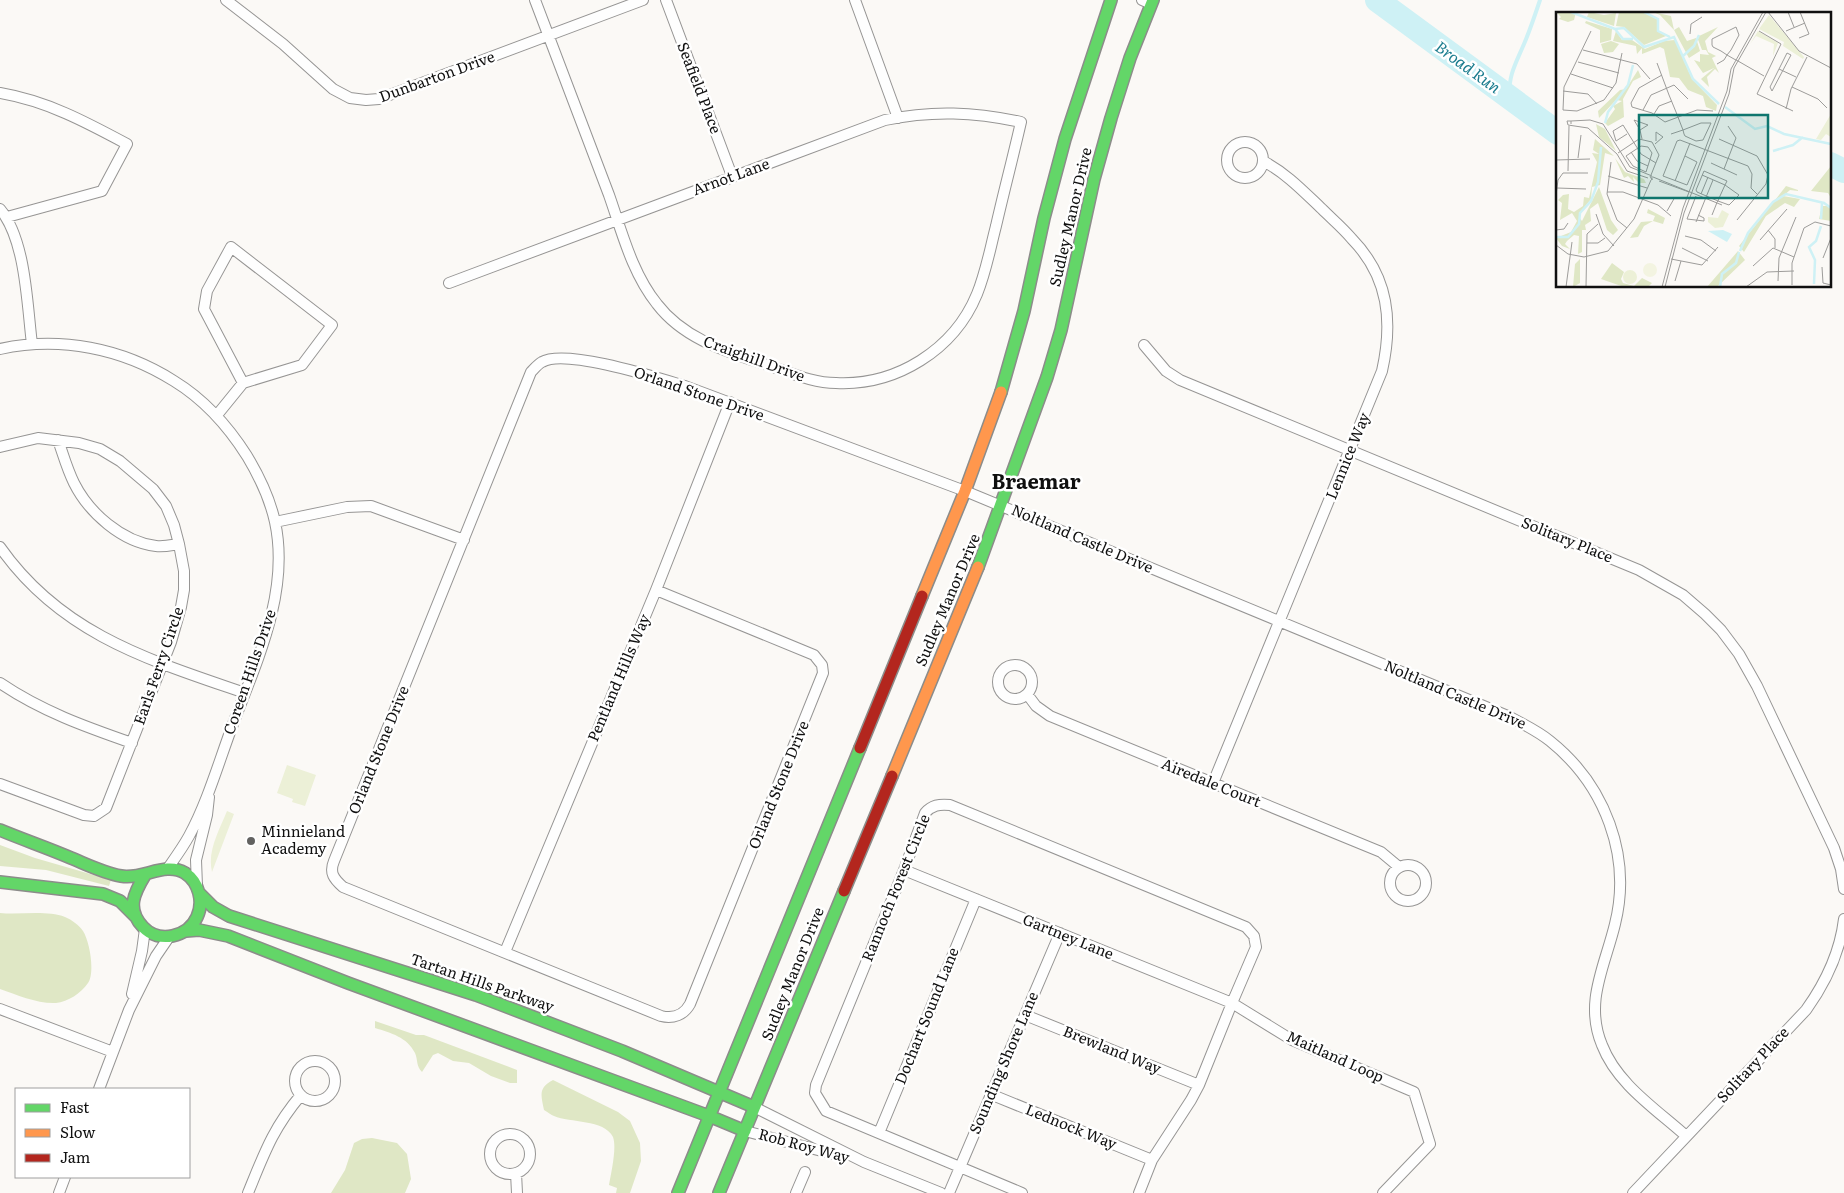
<svg xmlns="http://www.w3.org/2000/svg" width="1844" height="1193" viewBox="0 0 1844 1193" font-family="Literata,serif">
  <style>
    .green { fill: #ecf0d7 }
    .forest { fill: #dfe7c5 }
    .lines { fill: none; stroke-linecap: round; stroke-linejoin: round }
    .stream { stroke: #cef1f5; stroke-width: 4 }
    .river { stroke: #cef1f5; stroke-width: 24 }
    .street-casing { stroke: #969594; stroke-width: 12 }
    .fast-casing { stroke: #8c8c8a; stroke-width: 14 }
    .slow-casing { stroke: #8c8c8a; stroke-width: 14 }
    .jam-casing { stroke: #8c8c8a; stroke-width: 14 }
    .street { stroke: #fefefe; stroke-width: 10 }
    .fast { stroke: #63d668; stroke-width: 11 }
    .slow { stroke: #ff974d; stroke-width: 11 }
    .jam { stroke: #b3261e; stroke-width: 11 }
    .poi-dot { fill: #626260; stroke: #fff; stroke-width: 2 }
    .labels { text-anchor: middle; stroke-width: 5; stroke-linejoin: round; paint-order: stroke }
    .street-label { font-size: 15px; fill: #101010; stroke: #fff }
    .poi-label { font-size: 15px; fill: #101010; stroke: #fff; text-anchor: start }
    .water-label { font-size: 16px; font-style: italic; fill: #1c7d8f; stroke: #fff }
    .district-label { font-size: 20px; font-weight: bold; fill: #101010; stroke: #fff }
    .inset-river { fill: none; stroke: #cef1f5; stroke-width: 2.5 }
    .inset-road { fill: none; stroke: #9d9c9a; stroke-width: 1 }
    .view { fill: #0f766e; fill-opacity: 0.15; stroke: #0f766e; stroke-width: 2.5 }
    .inset-edge { fill: none; stroke: #101010; stroke-width: 2.5 }
  </style>
  <rect width="100%" height="100%" fill="#fbf9f6"/>
  <path class="green" d="M287,765L316,775L305,806L292,802L293,799L277,793Z
    M227,811L234,814L212,872C207,851 219,831 227,811Z"/>
  <path class="forest" d="M0,845L35,858L111,880L109,886L46,870L0,866Z
    M0,913C20,915 47,910 65,917C72,920 79,925 83,931C90,942 95,973 88,983C81,993 68,1002 56,1003C38,1004 17,995 0,989Z
    M375,1021L416,1035H424L517,1070V1083H510L491,1076L469,1063L453,1061L438,1053L433,1055L422,1072C416,1066 418,1060 415,1053C407,1037 391,1033 375,1028Z
    M553,1080L618,1112L630,1121L640,1143L641,1161L630,1193H616L617,1188L609,1185C611,1173 617,1148 613,1137C604,1119 570,1123 554,1116C551,1115 548,1112 544,1110C541,1095 538,1088 553,1080Z
    M372,1138L397,1143L407,1154L411,1179L405,1193H331L345,1170L354,1143L362,1139Z"/>
  <g class="lines">
    <path class="stream" d="M1509,97C1509,74 1515,65 1524,44C1530,30 1535,15 1540,0"/>
    <path class="river" d="M1377,0L1558,133
      M1830,164L1844,171"/>
    <defs>
      <path id="street" d="M226,0L283,44L333,89L350,98L366,100L379,99L643,0
        M666,0L732,176
        M855,0L898,118
        M1142,0L1151,4
        M0,93C47,101 86,122 127,144L102,191L7,217
        M1227 160a18 18 0 1 1 36 0a18 18 0 1 1-36 0Z
        M0,209C26,240 27,305 32,344
        M449,283L885,120C933,110 974,112 1021,122C1013,157 1004,191 996,226C990,249 986,272 977,294C954,350 896,386 836,383C815,383 796,375 776,368C733,353 686,342 657,304C632,273 622,232 609,195C584,130 560,65 535,0
        M1144,345L1166,371L1180,380L1639,570L1683,595L1705,614L1721,630L1739,654L1757,686L1834,848L1841,869L1844,889
        M0,349C60,336 122,348 174,381C205,400 228,426 247,456C259,476 270,499 275,522C290,591 257,661 233,724C219,761 208,801 189,836C183,847 175,858 168,868
        M217,415L243,383L302,365L332,325L231,247L207,291L204,309L243,383
        M58,440C63,454 67,469 74,483C89,513 122,542 156,546C164,547 172,545 179,544
        M0,447L38,438L79,443L100,449L120,461L153,489L166,506L174,525L179,544L184,571V590L181,607L171,642L106,808L94,816L84,815L0,784
        M275,522L347,507L371,506L464,540
        M0,547C61,634 149,660 245,693
        M656,590L814,655L822,665L823,673L690,1004C684,1015 673,1019 661,1016L343,887C334,879 329,873 334,861L531,372C534,369 538,364 542,362C565,348 658,378 685,386L965,491L1508,716C1523,724 1538,731 1550,741C1605,785 1632,856 1615,924C1605,966 1584,1002 1602,1045C1617,1084 1656,1109 1686,1136
        M998 682a17 17 0 1 1 34 0a17 17 0 1 1-34 0Z
        M0,683C41,711 86,727 132,743
        M1027,694L1036,706L1050,716L1381,852L1399,867
        M1213,783L1382,371C1393,322 1389,277 1352,239C1343,228 1332,219 1322,209C1303,191 1286,173 1263,161
        M1390 883a18 18 0 1 1 36 0a18 18 0 1 1-36 0Z
        M904,870L1232,1003L1256,947L1254,936L1246,927L950,805C939,804 932,805 925,813L904,870L816,1085L815,1093L826,1111L1022,1193
        M197,886L196,860L207,815L209,797
        M505,952L656,590L730,402
        M132,994L142,951L145,929
        M0,1009L113,1052
        M1025,1015L1199,1085
        M295 1081a20 20 0 1 1 40 0a20 20 0 1 1-40 0Z
        M99,1089L129,1010L156,956L169,937
        M990,1094L1152,1160
        M754,1107L864,1162L941,1193
        M745,1131L841,1156
        M879,1133L976,899
        M490 1154a20 20 0 1 1 40 0a20 20 0 1 1-40 0Z
        M516,1173L517,1193
        M59,1193L65,1177
        M248,1193C264,1154 273,1128 301,1095
        M796,1193L805,1172
        M949,1193L1060,933
        M1139,1193L1152,1160L1191,1100L1199,1085L1232,1003L1292,1040L1414,1092L1430,1144L1383,1193
        M1633,1193L1806,1010C1826,982 1840,953 1844,919"/>
      <path id="fast" d="M1001,392L1024,311L1044,218L1065,139L1111,0
        M978,567L1047,377L1061,330L1094,179L1111,118L1130,58L1153,0
        M0,830C24,840 48,848 71,858C88,865 104,873 121,876C143,880 165,861 185,873C199,882 204,902 197,917C188,937 159,944 143,927C126,909 134,893 145,875
        M0,882L103,894L120,901L135,916
        M200,894L213,907L229,916L476,995L622,1051L754,1107
        M186,931L199,930L228,936L348,983L709,1116L745,1131
        M678,1193L860,748
        M719,1193L844,891"/>
      <path id="slow" d="M922,596L965,491L1001,392
        M892,776L978,567"/>
      <path id="jam" d="M860,748L922,596
        M844,891L892,776"/>
    </defs>
    <use href="#street" class="street-casing"/>
    <use href="#fast" class="fast-casing"/>
    <use href="#slow" class="slow-casing"/>
    <use href="#jam" class="jam-casing"/>
    <use href="#street" class="street"/>
    <use href="#fast" class="fast"/>
    <use href="#slow" class="slow"/>
    <use href="#jam" class="jam"/>
  </g>
  <circle class="poi-dot" cx="251" cy="841" r="5"/>
  <g class="labels">
    <g class="street-label">
      <text transform="translate(437 77) rotate(-20)" y="5">Dunbarton Drive</text>
      <text transform="translate(699 88) rotate(69)" y="5">Seafield Place</text>
      <text transform="translate(731 177) rotate(-20)" y="5">Arnot Lane</text>
      <text transform="translate(1071 217) rotate(-77)" y="5">Sudley Manor Drive</text>
      <text transform="translate(754 359) rotate(20)" y="5">Craighill Drive</text>
      <text transform="translate(699 394) rotate(19)" y="5">Orland Stone Drive</text>
      <text transform="translate(1348 456) rotate(-68)" y="5">Lennice Way</text>
      <text transform="translate(1082 539) rotate(23)" y="5">Noltland Castle Drive</text>
      <text transform="translate(1567 540) rotate(22)" y="5">Solitary Place</text>
      <text transform="translate(948 600) rotate(-67)" y="5">Sudley Manor Drive</text>
      <text transform="translate(159 666) rotate(-71)" y="5">Earls Ferry Circle</text>
      <text transform="translate(250 672) rotate(-71)" y="5">Coreen Hills Drive</text>
      <text transform="translate(619 678) rotate(-67)" y="5">Pentland Hills Way</text>
      <text transform="translate(1455 695) rotate(23)" y="5">Noltland Castle Drive</text>
      <text transform="translate(379 750) rotate(-68)" y="5">Orland Stone Drive</text>
      <text transform="translate(1211 783) rotate(22)" y="5">Airedale Court</text>
      <text transform="translate(779 785) rotate(-68)" y="5">Orland Stone Drive</text>
      <text transform="translate(896 888) rotate(-68)" y="5">Rannoch Forest Circle</text>
      <text transform="translate(1068 937) rotate(22)" y="5">Gartney Lane</text>
      <text transform="translate(793 974) rotate(-68)" y="5">Sudley Manor Drive</text>
      <text transform="translate(482 983) rotate(19)" y="5">Tartan Hills Parkway</text>
      <text transform="translate(927 1016) rotate(-68)" y="5">Dochart Sound Lane</text>
      <text transform="translate(1112 1050) rotate(22)" y="5">Brewland Way</text>
      <text transform="translate(1335 1057) rotate(24)" y="5">Maitland Loop</text>
      <text transform="translate(1004 1063) rotate(-67)" y="5">Sounding Shore Lane</text>
      <text transform="translate(1753 1065) rotate(-47)" y="5">Solitary Place</text>
      <text transform="translate(1071 1127) rotate(22)" y="5">Lednock Way</text>
      <text transform="translate(804 1146) rotate(15)" y="5">Rob Roy Way</text>
    </g>
    <g class="poi-label">
      <text x="261" y="837">Minnieland<tspan x="261" dy="17">Academy</tspan></text>
    </g>
    <g class="water-label">
      <text transform="translate(1468 67) rotate(36)" y="6">Broad Run</text>
    </g>
    <g class="district-label">
      <text x="1036" y="489">Braemar</text>
    </g>
  </g>
  <g transform="translate(1556 12)">
    <rect width="275" height="275" fill="#fbf9f6"/>
    <path d="M213,3L248,45L247,47L227,34L228,30L203,17ZM202,19L222,31L217,44L218,32L200,24L194,32ZM275,102V125L270,122L265,128L260,127ZM166,198L173,202L167,215L159,216L152,210V205L162,206ZM67 265a7 7 0 1 1 14 0a7 7 0 1 1-14 0Z" fill="#ecf0d7"/>
    <path d="M0,0H20L18,8L12,10L3,7L5,5ZM33,0L48,3L60,1L58,14L31,5ZM63,0H86L101,7V19L110,24L88,33L68,15L60,14ZM97,0L115,4L118,18L123,15L131,29L140,26L144,39L133,46L142,63L118,18L104,3ZM30,9L56,17L55,28L44,31V18L29,11ZM162,15L149,29L152,40L160,44L156,46L163,61L159,57L151,65L153,75L145,67L158,56L147,61L138,48L144,50V42L153,43L150,38H146L141,25ZM60,19L66,28H76L89,37L108,29L119,28L136,67L161,93L160,99L150,95L147,84L132,78L123,66L114,65L108,37L104,35L86,42V36L81,42L80,34L57,29ZM55,29L63,32L57,40L48,41L45,32ZM82,58L85,65L77,69L67,87L68,105L52,114L49,111L59,97L57,94L66,89L60,88L43,106L42,99L64,78L70,77ZM40,112L49,117L60,139L43,125ZM39,127L58,144L49,141L44,173L36,175L35,187L23,202V205L26,209L43,175L55,208L62,218L57,223L51,218L42,191L34,197L35,209L29,213L30,218H26V240L22,242L23,224L18,223L11,229L9,232L14,237L6,234L0,226L15,220L21,209L16,201L4,208L6,191L2,188L7,183L13,182L12,197L18,200L27,194L28,185L33,186L41,150L36,141L43,142L37,138ZM59,146L69,160L88,167L90,171H83L77,165L78,170L72,164L68,166ZM275,154V186L272,181L255,179ZM230,174L242,178V179L234,178L227,184L244,187L238,195L229,191L210,204L188,240L183,234ZM266,194H275V209L263,207ZM92,197L109,206L107,212L97,209L88,214L82,225L74,226L85,210L97,209L99,204L91,201ZM182,239L189,248L161,275H151ZM24,247V271L17,275L19,252ZM56,251L68,260L65,267L67,271L78,274L86,266L96,271L92,275H68L45,267Z" fill="#dfe7c5"/>
    <path d="M87 258a7 7 0 1 1 14 0a7 7 0 1 1-14 0Z" fill="#f3f4e1"/>
    <path d="M167,218L176,222L171,230L152,219Z" fill="#cef1f5"/>
    <path class="inset-river" d="M15,0L59,17L68,16L88,35L118,25L137,67L163,92M88,0L102,7V19L114,25M59,17L67,27H77M127,44L138,34L143,23M169,95L199,117L211,114L228,122L275,132M49,111L52,100L72,73L77,53M217,139L237,133L247,125M265,207L266,191M0,225H12L23,212L24,201L35,189L42,170L45,135M184,239L192,221L217,190L230,182L268,191L275,196M258,272L259,248L253,235L260,229L265,214M164,275L166,262L180,251L183,240"/>
    <path class="inset-road" d="M212,0L243,39L275,56M232,0L238,15M35,19L8,75L7,98L21,99L48,88L60,71L66,41M203,19L225,32L201,82L237,99M230,19L249,11M134,22L135,12L146,5M243,26L253,22L244,0M27,38L81,52L94,67M231,41L235,43L216,79L214,75ZM22,50L63,61M101,51L113,83L120,100L127,118L128,122L129,124L140,129L147,128L155,111H145L127,118L115,122M161,52L168,48L171,43L175,38L183,23L180,15L156,27V33L157,35L165,39L171,43L178,47L182,49L208,64M223,57L240,65M15,62L57,76M106,63L83,76L75,91L76,95L96,101L109,110L141,98L157,99M236,75L262,87L271,96M7,79L32,82L41,92M230,97L235,77L251,45M87,98L95,83L118,73L132,87M98,102L103,94L116,89M15,109L34,108L47,112L74,155L96,164V168L94,164M15,112V109H11L12,113L32,116L61,142L71,159L92,166M84,118L78,108L92,113L84,118L86,127M71,122L60,129L57,119L67,113L85,142L100,151M163,127L201,144L212,163L210,172L181,208M99,132L107,125L100,120V129M85,134L92,135L96,141L90,160L77,154L70,144ZM75,140L81,149L92,154M62,141L83,127L96,130L103,143L95,163M129,144L141,150L131,173L107,164L121,129L124,128L192,154L196,162L195,176L201,182M22,146L25,123M0,148L34,147M55,150L51,182L61,208L71,216M155,151L181,163M168,157L180,126L172,114M12,159L13,114M146,163L169,173L171,169L148,159L140,178L141,180L162,189L173,193L183,183L169,173L164,184L162,189L161,190L160,193L156,203M52,164L91,176M97,165L166,193M103,169L133,180M119,169L134,131M1,176L30,177M51,180H67L102,193L115,204M145,182L152,165M0,183L2,168L7,161H32M140,184L131,207L148,209V206L142,203M111,199L119,185M40,202L47,222L58,234M140,210L157,168M0,218L8,217L12,211M212,218L219,227V236M129,224L145,228L160,239M204,228L231,197M31,231H42L49,226M0,233L12,242L28,245L52,239L78,207L95,168M126,236L152,249M267,246L275,226M115,247L146,253L162,235M197,254L217,236L238,245M266,255L267,271L275,273M119,269L125,249M222,269L223,246L240,205M236,273V251L248,216L259,210L275,214M10,275L16,230M30,275L31,222L42,212M106,275L127,196L171,79L175,57L207,0M109,275L128,201L173,82L178,56L210,0M190,275L211,260L238,259"/>
    <path class="view" d="M83,103H212V186H83Z"/>
    <rect width="275" height="275" class="inset-edge"/>
  </g>
  <rect x="15" y="1088" width="175" height="90" fill="#ffffff" stroke="#9f9f9f"/>
  <rect x="25" y="1104" width="25" height="8" fill="#63d668" stroke="#9f9f9f"/>
  <text x="60" y="1113" font-size="15" fill="#101010">Fast</text>
  <rect x="25" y="1129" width="25" height="8" fill="#ff974d" stroke="#9f9f9f"/>
  <text x="60" y="1138" font-size="15" fill="#101010">Slow</text>
  <rect x="25" y="1154" width="25" height="8" fill="#b3261e" stroke="#9f9f9f"/>
  <text x="60" y="1163" font-size="15" fill="#101010">Jam</text>
</svg>
